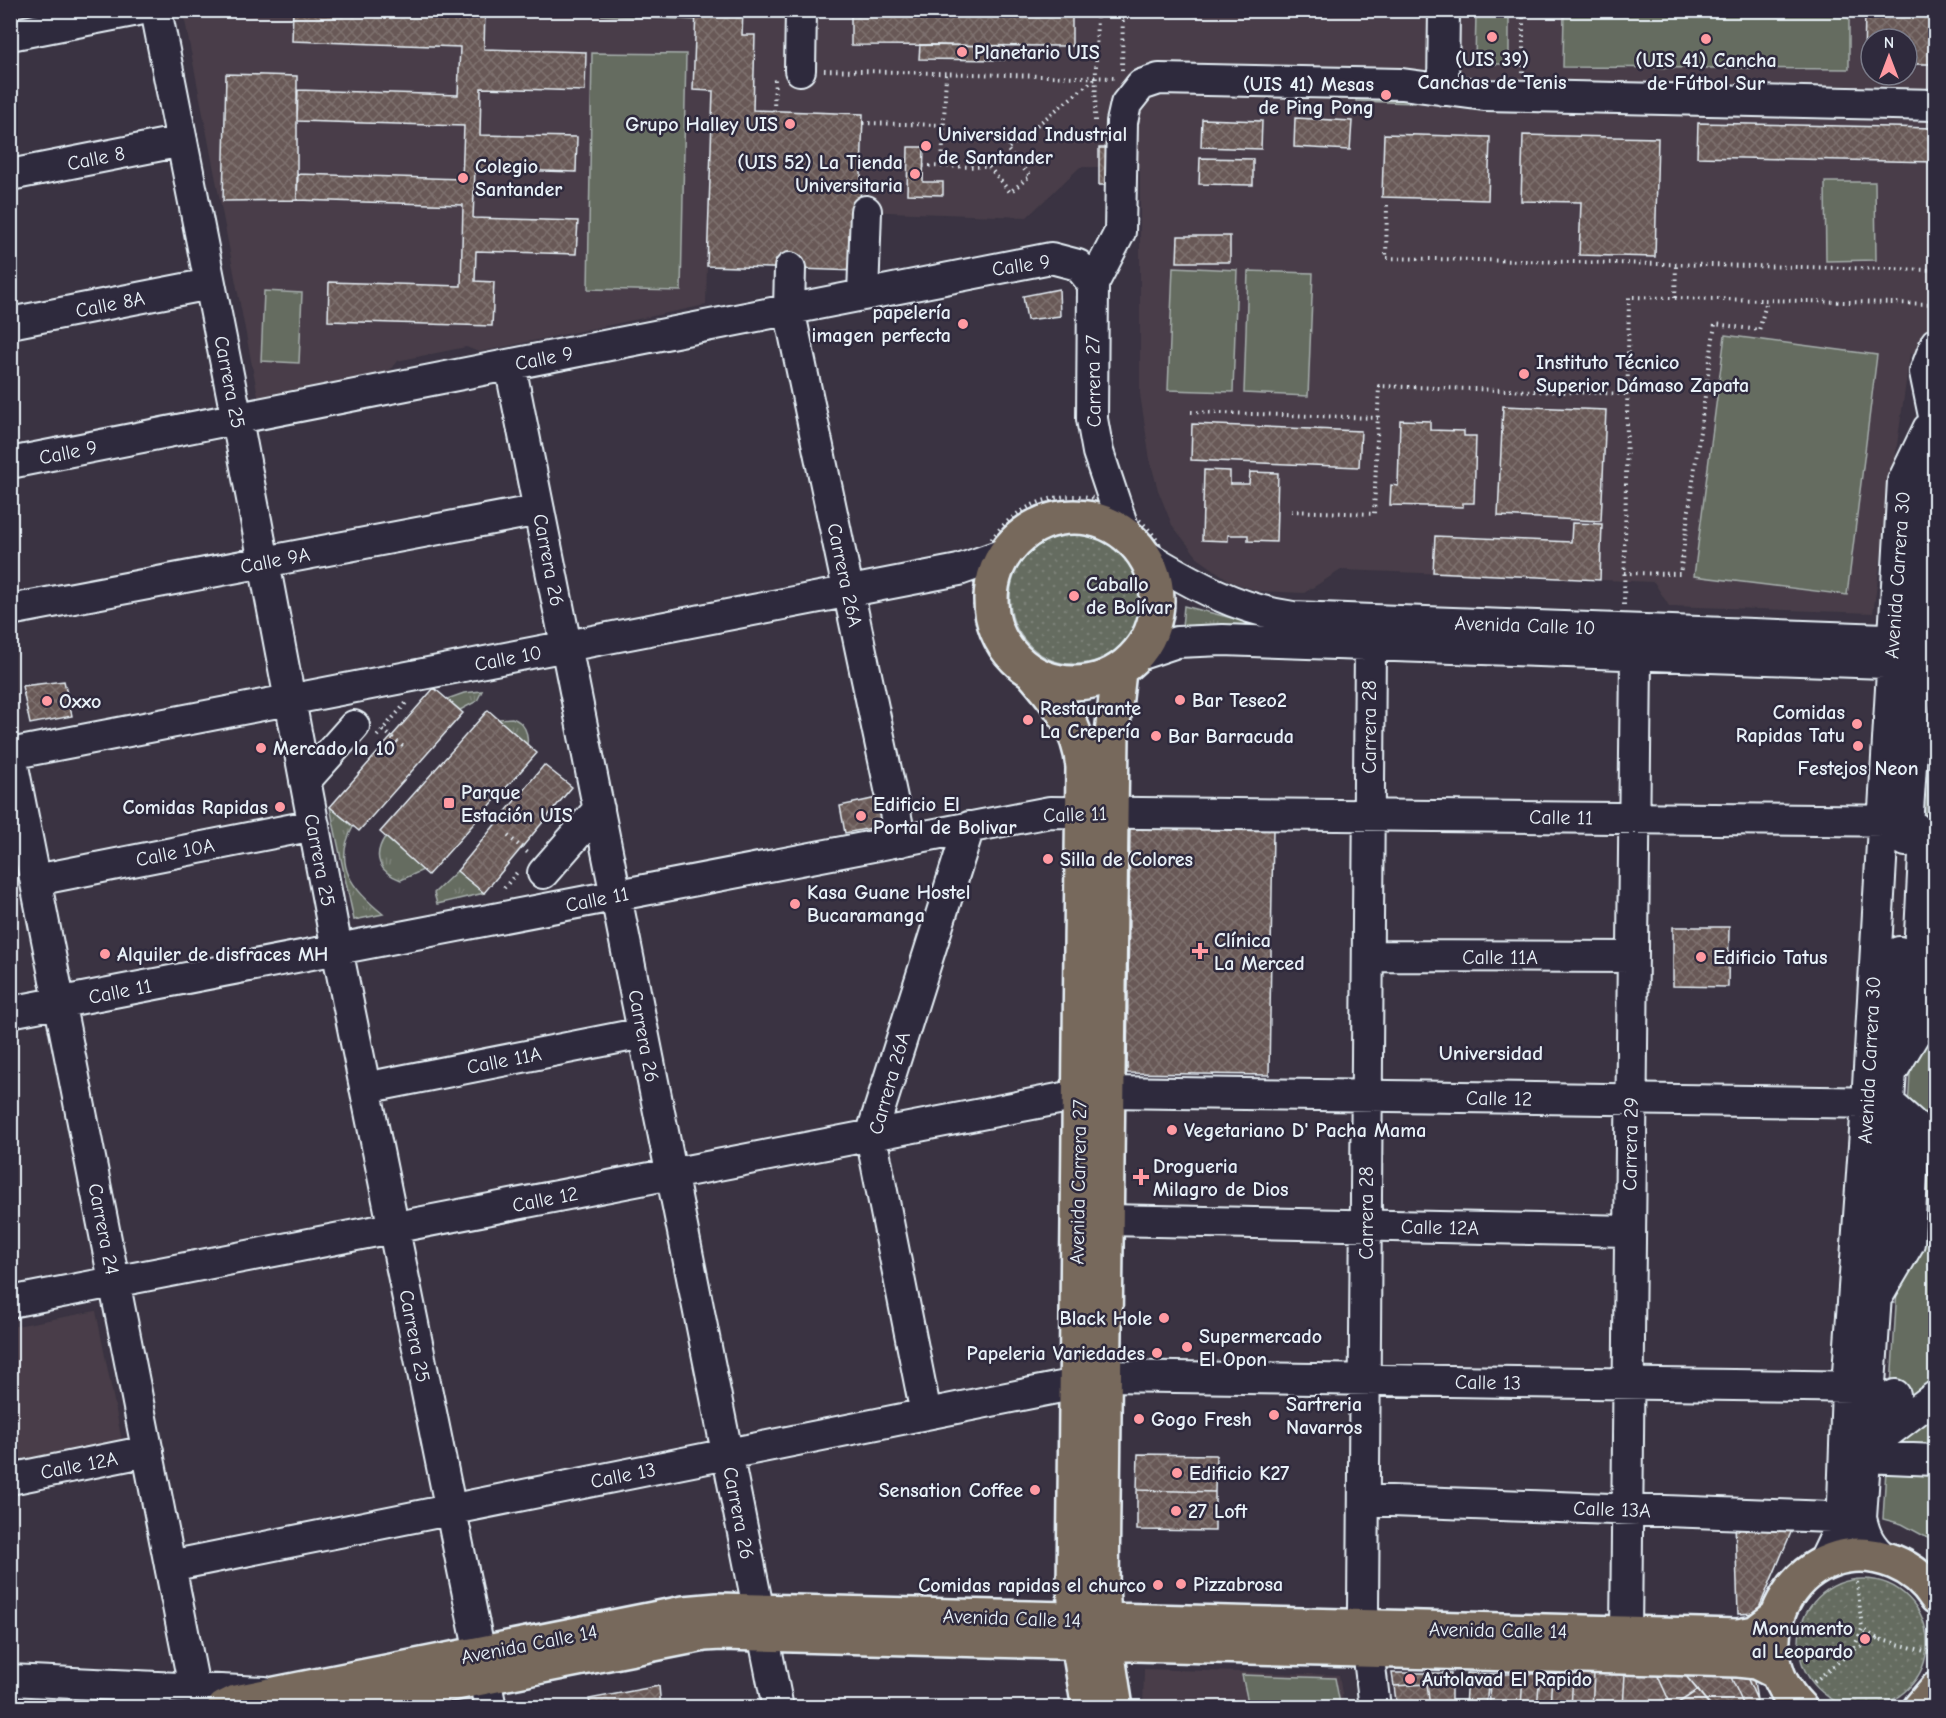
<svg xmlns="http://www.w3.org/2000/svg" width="1946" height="1718" viewBox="0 0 1946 1718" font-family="'Comic Neue',sans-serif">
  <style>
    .built { fill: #483e48; fill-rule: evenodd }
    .grass { fill: url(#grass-tufts); stroke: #a6aeac; stroke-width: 1.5 }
    .park { fill: url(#park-dots); stroke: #a6aeac; stroke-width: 1.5 }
    .pitch { fill: #656c60; stroke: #a6aeac; stroke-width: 1.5 }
    .building { fill: url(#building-cross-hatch); stroke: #e8f1f8; stroke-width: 1.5 }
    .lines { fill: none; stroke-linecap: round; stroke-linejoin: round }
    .minor-casing { stroke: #e8f1f8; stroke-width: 34 }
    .major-casing { stroke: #e8f1f8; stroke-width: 38 }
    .path { stroke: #e8f1f8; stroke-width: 4; stroke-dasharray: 1.5 4.5; stroke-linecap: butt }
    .minor { stroke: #2f2a3d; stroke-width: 30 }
    .major { stroke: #77695c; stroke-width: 33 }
    .poi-dot { fill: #ff9aa2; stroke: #2f2a3d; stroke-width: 2 }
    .labels { text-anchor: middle; stroke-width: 5; stroke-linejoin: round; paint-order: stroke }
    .poi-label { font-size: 20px; font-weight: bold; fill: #e8f1f8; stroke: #2f2a3d; text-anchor: start }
    .street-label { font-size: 20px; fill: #e8f1f8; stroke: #2f2a3d }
    .neighbourhood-label { font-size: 21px; font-weight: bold; fill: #e8f1f8; stroke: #2f2a3d }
  </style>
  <defs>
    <pattern id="grass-tufts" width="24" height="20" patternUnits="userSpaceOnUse" patternTransform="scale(1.5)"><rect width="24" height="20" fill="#656c60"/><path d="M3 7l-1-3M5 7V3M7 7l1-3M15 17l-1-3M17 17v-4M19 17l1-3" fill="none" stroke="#7b8178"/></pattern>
    <pattern id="park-dots" width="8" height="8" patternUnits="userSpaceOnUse" patternTransform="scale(1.5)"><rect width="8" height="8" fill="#656c60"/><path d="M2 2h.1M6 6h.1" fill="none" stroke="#7b8178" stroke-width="1.8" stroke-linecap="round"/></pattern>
    <pattern id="building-cross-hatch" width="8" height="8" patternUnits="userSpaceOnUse" patternTransform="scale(1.5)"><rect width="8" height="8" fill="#685956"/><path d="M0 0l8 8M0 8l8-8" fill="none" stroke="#7e716f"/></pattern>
  </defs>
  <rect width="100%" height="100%" fill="#3a3342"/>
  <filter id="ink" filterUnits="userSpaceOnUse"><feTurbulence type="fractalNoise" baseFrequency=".0167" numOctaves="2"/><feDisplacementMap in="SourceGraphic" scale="12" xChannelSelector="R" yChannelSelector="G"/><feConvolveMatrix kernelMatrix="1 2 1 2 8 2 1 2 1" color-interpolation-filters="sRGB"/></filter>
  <g filter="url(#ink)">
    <path class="built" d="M183,11H1935V348L1910,354L1873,613L1669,606L1654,582L1341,570L1304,593L1257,591L1230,581L1199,559L1172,525L1158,490L1150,460L1140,394V168L1080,167L1027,217L860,211L707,266L706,305L479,352L466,347L397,361L384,378L259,401ZM1871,39H1907V75H1871Z
      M96,1311L122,1441L11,1463V1327Z
      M1144,1669L1339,1675L1344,1707L1143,1708Z
      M11,1699L160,1706V1707H11Z"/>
    <path class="grass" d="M696,11V20L520,11L696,10Z
      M1184,606L1271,628L1182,627Z
      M482,691L477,701L460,710L447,699L464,693Z
      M512,718C524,722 529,733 527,745L498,719Z
      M330,807L353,827C332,865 353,890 383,914L354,920Z
      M385,837L423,870L401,880C379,872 372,857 385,837Z
      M457,871L484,893L437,904L434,893Z"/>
    <path class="park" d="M1010 599a65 65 0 1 1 130 0a65 65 0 1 1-130 0Z
      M1799 1643a64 64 0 1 1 128 0a64 64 0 1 1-128 0Z"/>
    <path class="pitch" d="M1476,11H1509V64H1475Z
      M1564,11H1849V69L1563,67Z
      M592,53L686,54L681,291L588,289Z
      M1357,88L1415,90V103L1356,101Z
      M1825,182H1875L1876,260L1826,261Z
      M1173,267L1237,270L1233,392L1168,390Z
      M1248,271L1313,273L1308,396L1244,393Z
      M264,291L302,293L299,363L261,361Z
      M1725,335L1877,355L1847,595L1694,576Z
      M1935,661V1542L1902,1524L1883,1519Z
      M1242,1675L1335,1678L1340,1704L1315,1708L1249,1707Z"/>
    <path class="building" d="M293,10H485L484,49L586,52L585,91L481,88L480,135L577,137L576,172L475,169L473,218L578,221L576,254L476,251L475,281L494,282L492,326L328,321L329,282L461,286L463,205L297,200L298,174L462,179L464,126L297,121L298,90L458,95L460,47L292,41Z
      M696,10H743L742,35H755L753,110L863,114L858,271L707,266L713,91L693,90Z
      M851,10H1072V46L851,45Z
      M1865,10H1936V64H1907V39H1871V64H1864Z
      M920,45L1004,46V60L919,59Z
      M226,74L297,76V200L223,201Z
      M1295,118L1352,121L1350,150L1294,147Z
      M1202,119L1262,121L1261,149L1201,147Z
      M1698,123L1936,128V162L1697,157Z
      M1384,134L1490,137L1488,200L1382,197Z
      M1523,135L1658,138L1655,257L1579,255L1581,202L1521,201Z
      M908,147H924L923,182H943V195L907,194Z
      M1099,148H1117L1116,185H1099Z
      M1200,158L1253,159V185L1199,184Z
      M1178,236H1230V262H1177Z
      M1059,289L1060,316L1027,320L1023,296Z
      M1503,406L1606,410L1601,521L1498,516Z
      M1400,420L1430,421V430L1464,431V436H1476L1474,503H1463V507L1390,505L1391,485L1398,486Z
      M1192,424L1361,431L1359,467L1191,460Z
      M1204,470L1230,471V484H1249L1250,472L1278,473L1276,542L1248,541V535H1228V541L1202,540Z
      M1572,523L1602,524L1600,580L1433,572L1435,536L1571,542Z
      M64,681L72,716L30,724L22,686Z
      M434,688L463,713L359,831L330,807Z
      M488,710L537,753L428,875L380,832Z
      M544,765L572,787L484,893L457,871Z
      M877,798L883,826L845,833L840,806Z
      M1130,828L1273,830L1269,1075L1127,1073Z
      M1673,927H1729L1728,987L1673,986Z
      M1138,1454L1216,1455L1215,1492L1137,1490Z
      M1137,1490L1215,1492V1531L1137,1530Z
      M1735,1522L1795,1523L1757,1613L1738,1614Z
      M1392,1673H1426L1427,1684L1394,1686Z
      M1426,1673H1451V1708H1430Z
      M1467,1673L1489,1674L1486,1708H1465Z
      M1489,1674H1523L1521,1708H1490Z
      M1523,1674H1540L1537,1708H1521Z
      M1540,1674H1552L1550,1708H1537Z
      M1552,1674H1573L1571,1708H1550Z
      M1573,1674H1594L1592,1708H1571Z
      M1594,1674H1625L1623,1708H1592Z
      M1625,1674H1657L1672,1707L1623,1708Z
      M1657,1674L1685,1675L1698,1690L1672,1707Z
      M1685,1675H1730L1745,1708H1712Z
      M1730,1675H1746L1757,1700L1749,1708H1745Z
      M1746,1675L1754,1681L1757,1700Z
      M1427,1684L1430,1708H1397L1394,1686Z
      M659,1686L661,1708H591L589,1699Z
      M1698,1690L1712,1708L1672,1707Z
      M1340,1704V1708H1315Z"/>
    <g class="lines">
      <defs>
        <path id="minor" d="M156,10L239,430L337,949L491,1708
          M10,35L138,10
          M800,70L801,10
          M1443,90L1444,10
          M10,175L182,141
          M790,268L789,309L901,841
          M1093,284L1120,232L1122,122L1126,104L1141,85L1159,79L1402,84L1484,95L1936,105
          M863,295L866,211
          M10,323L210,284
          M510,365L778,1708
          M10,463L1051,258L1078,265L1093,284L1092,419L1098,452L1125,533
          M1146,556C1193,584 1238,610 1293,617L1912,640
          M10,610L539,510
          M1370,645L1363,1609L1375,1708
          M1138,655L1177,642L1223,640L1912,664
          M10,751L198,1708
          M10,754L959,570L1004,554
          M305,781L354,726
          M1906,841L1934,416L1925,372L1936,343
          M543,873L599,809
          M36,880L314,825
          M1368,956L1633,957
          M10,1012L1050,812L1907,821L1925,835L1915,1033L1891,1073
          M365,1088L643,1033
          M1108,1092L1886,1103
          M1107,1220L1630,1231
          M1879,1294L1909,1243L1914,1125L1889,1103
          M10,1302L1079,1095
          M1105,1376L1867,1387
          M926,1414L871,1136L969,827
          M1868,1418L1895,1395
          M1866,1449L1936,1396
          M1866,1457L1936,1460
          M10,1479L148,1451
          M1364,1500L1858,1518
          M1884,1558C1870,1546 1865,1536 1861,1518L1899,952
          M1823,1563L1837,1534L1843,1503L1847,1387L1867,1103L1903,481L1928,429
          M170,1566L1076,1384
          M1626,1633L1636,655
          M10,1680L265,1692"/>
        <path id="major" d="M991 600a83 83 0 1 1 166 0a83 83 0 1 1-166 0Z
          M1032,672C1058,702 1079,727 1083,767L1074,1587L1078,1643L1089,1708
          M224,1708L236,1702L280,1693L684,1613L718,1610L1738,1636L1755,1633L1776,1617
          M330,1708L704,1634L721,1633L1738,1660L1756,1662L1776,1672
          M1116,1708L1106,1643L1102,1587L1112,734L1119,671
          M1800,1708C1731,1639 1804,1526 1894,1562C1911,1569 1926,1581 1936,1597
          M1920,1708L1936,1689"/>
      </defs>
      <use href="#minor" class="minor-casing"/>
      <use href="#major" class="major-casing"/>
      <path class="path" d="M824,70L1117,78
        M1122,70L1123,10
        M1523,73V10
        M774,111L775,76
        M1095,121L1097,10
        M863,123L944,125
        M923,166L989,167L1010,192L1030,176L1007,149L1096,78
        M942,166L946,74
        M1387,205L1386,258L1936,270
        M1675,298L1676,265
        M1191,412L1378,418
        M974 596a100 100 0 1 1 200 0a100 100 0 1 1-200 0Z
        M1291,511L1374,514L1379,386L1627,394
        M1624,573L1680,574L1715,324L1759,330L1767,300
        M1624,605L1629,297L1936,304
        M383,730L406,749
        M377,736L406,703
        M508,836L528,853
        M504,888L519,870
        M1857,1582L1862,1629
        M1878,1639L1853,1650L1862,1629L1878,1639L1936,1654
        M1814,1682L1853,1650"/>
      <use href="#minor" class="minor"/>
      <use href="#major" class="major"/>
    </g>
  </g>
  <g class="poi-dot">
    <circle cx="1492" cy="37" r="6"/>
    <circle cx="1706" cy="39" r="6"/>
    <circle cx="962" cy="52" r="6"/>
    <circle cx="1386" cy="95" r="6"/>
    <circle cx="790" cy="124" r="6"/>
    <circle cx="926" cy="146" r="6"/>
    <circle cx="915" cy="174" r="6"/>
    <circle cx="463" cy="178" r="6"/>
    <circle cx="963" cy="324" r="6"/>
    <circle cx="1524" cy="374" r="6"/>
    <circle cx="1074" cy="596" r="6"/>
    <circle cx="1180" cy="700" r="6"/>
    <circle cx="47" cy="701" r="6"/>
    <circle cx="1028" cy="720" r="6"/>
    <circle cx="1857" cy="724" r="6"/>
    <circle cx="1156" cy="736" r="6"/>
    <circle cx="1858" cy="746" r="6"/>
    <circle cx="261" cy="748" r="6"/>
    <rect x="443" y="797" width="12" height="12" rx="3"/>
    <circle cx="280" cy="807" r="6"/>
    <circle cx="861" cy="816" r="6"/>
    <circle cx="1048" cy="859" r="6"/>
    <circle cx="795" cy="904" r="6"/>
    <path d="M1197 942h6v6h6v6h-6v6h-6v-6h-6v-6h6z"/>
    <circle cx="105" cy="954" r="6"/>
    <circle cx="1701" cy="957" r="6"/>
    <circle cx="1172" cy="1130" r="6"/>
    <path d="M1138 1168h6v6h6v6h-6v6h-6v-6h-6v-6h6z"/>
    <circle cx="1164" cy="1318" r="6"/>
    <circle cx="1187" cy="1347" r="6"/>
    <circle cx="1157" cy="1353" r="6"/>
    <circle cx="1274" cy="1415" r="6"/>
    <circle cx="1139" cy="1419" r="6"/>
    <circle cx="1177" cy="1473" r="6"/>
    <circle cx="1035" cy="1490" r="6"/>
    <circle cx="1176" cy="1511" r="6"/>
    <circle cx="1181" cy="1584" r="6"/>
    <circle cx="1158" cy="1585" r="6"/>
    <circle cx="1865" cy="1639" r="6"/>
    <circle cx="1410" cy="1679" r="6"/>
  </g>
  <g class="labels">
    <g class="poi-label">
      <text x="974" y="59">Planetario UIS</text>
      <text x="1492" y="66" text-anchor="middle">(UIS 39)<tspan x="1492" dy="23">Canchas de Tenis</tspan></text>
      <text x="1706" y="67" text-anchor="middle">(UIS 41) Cancha<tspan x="1706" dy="23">de Fútbol Sur</tspan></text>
      <text x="1374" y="91" text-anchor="end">(UIS 41) Mesas<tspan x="1374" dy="23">de Ping Pong</tspan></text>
      <text x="778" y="131" text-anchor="end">Grupo Halley UIS</text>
      <text x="938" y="141">Universidad Industrial<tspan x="938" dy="23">de Santander</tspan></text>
      <text x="903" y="169" text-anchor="end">(UIS 52) La Tienda<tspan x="903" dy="23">Universitaria</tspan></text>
      <text x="475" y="173">Colegio<tspan x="475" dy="23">Santander</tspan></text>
      <text x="951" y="319" text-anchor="end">papelería<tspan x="951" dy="23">imagen perfecta</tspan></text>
      <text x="1536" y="369">Instituto Técnico<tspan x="1536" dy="23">Superior Dámaso Zapata</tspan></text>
      <text x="1086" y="591">Caballo<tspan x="1086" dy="23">de Bolívar</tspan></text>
      <text x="1192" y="707">Bar Teseo2</text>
      <text x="59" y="708">Oxxo</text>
      <text x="1040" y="715">Restaurante<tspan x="1040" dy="23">La Crepería</tspan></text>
      <text x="1845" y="719" text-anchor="end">Comidas<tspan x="1845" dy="23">Rapidas Tatu</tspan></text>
      <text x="1168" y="743">Bar Barracuda</text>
      <text x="273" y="755">Mercado la 10</text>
      <text x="1858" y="775" text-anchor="middle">Festejos Neon</text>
      <text x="461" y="799">Parque<tspan x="461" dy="23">Estación UIS</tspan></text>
      <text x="873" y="811">Edificio El<tspan x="873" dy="23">Portal de Bolivar</tspan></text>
      <text x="268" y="814" text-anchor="end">Comidas Rapidas</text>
      <text x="1060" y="866">Silla de Colores</text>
      <text x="807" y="899">Kasa Guane Hostel<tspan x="807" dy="23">Bucaramanga</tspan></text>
      <text x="1214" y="947">Clínica<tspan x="1214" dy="23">La Merced</tspan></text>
      <text x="117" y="961">Alquiler de disfraces MH</text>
      <text x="1713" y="964">Edificio Tatus</text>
      <text x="1184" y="1137">Vegetariano D' Pacha Mama</text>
      <text x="1153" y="1173">Drogueria<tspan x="1153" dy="23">Milagro de Dios</tspan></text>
      <text x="1152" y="1325" text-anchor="end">Black Hole</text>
      <text x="1199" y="1343">Supermercado<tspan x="1199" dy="23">El Opon</tspan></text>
      <text x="1145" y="1360" text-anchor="end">Papeleria Variedades</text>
      <text x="1286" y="1411">Sartreria<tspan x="1286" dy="23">Navarros</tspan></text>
      <text x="1151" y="1426">Gogo Fresh</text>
      <text x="1189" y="1480">Edificio K27</text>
      <text x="1023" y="1497" text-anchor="end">Sensation Coffee</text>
      <text x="1188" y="1518">27 Loft</text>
      <text x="1193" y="1591">Pizzabrosa</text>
      <text x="1146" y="1592" text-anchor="end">Comidas rapidas el churco</text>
      <text x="1853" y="1635" text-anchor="end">Monumento<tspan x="1853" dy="23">al Leopardo</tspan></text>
      <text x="1422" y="1686">Autolavad El Rapido</text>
    </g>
    <g class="street-label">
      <text transform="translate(96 158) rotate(-11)" y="7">Calle 8</text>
      <text transform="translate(1021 265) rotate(-8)" y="7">Calle 9</text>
      <text transform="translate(110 304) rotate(-11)" y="7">Calle 8A</text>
      <text transform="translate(544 358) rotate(-11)" y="7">Calle 9</text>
      <text transform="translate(1093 381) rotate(-91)" y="7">Carrera 27</text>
      <text transform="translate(230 382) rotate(79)" y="7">Carrera 25</text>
      <text transform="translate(68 452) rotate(-11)" y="7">Calle 9</text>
      <text transform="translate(275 560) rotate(-11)" y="7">Calle 9A</text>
      <text transform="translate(549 560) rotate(79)" y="7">Carrera 26</text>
      <text transform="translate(845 575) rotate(78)" y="7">Carrera 26A</text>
      <text transform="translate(1897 575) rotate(-86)" y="7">Avenida Carrera 30</text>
      <text transform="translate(1525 625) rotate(2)" y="7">Avenida Calle 10</text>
      <text transform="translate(508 658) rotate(-11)" y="7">Calle 10</text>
      <text transform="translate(1369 727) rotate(-90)" y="7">Carrera 28</text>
      <text transform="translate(1075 814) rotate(-2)" y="7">Calle 11</text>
      <text transform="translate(1561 817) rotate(1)" y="7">Calle 11</text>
      <text transform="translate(175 852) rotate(-11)" y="7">Calle 10A</text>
      <text transform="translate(320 860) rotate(79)" y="7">Carrera 25</text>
      <text transform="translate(597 899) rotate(-11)" y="7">Calle 11</text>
      <text x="1500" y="964">Calle 11A</text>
      <text transform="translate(120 991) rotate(-11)" y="7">Calle 11</text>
      <text transform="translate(644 1036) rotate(79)" y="7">Carrera 26</text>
      <text transform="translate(504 1060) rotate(-11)" y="7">Calle 11A</text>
      <text transform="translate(1869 1060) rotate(-87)" y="7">Avenida Carrera 30</text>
      <text transform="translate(889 1083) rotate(-74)" y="7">Carrera 26A</text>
      <text transform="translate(1499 1098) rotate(1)" y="7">Calle 12</text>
      <text transform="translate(1630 1144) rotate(-89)" y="7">Carrera 29</text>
      <text transform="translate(1078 1182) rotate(-89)" y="7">Avenida Carrera 27</text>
      <text transform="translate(545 1199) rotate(-11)" y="7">Calle 12</text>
      <text transform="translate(1366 1213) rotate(-90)" y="7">Carrera 28</text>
      <text transform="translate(1440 1227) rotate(1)" y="7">Calle 12A</text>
      <text transform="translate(104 1229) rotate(79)" y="7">Carrera 24</text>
      <text transform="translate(415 1336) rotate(79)" y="7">Carrera 25</text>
      <text transform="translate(1488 1382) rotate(1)" y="7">Calle 13</text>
      <text transform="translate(79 1465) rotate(-11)" y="7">Calle 12A</text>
      <text transform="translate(623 1475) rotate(-11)" y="7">Calle 13</text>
      <text transform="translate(1612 1509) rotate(2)" y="7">Calle 13A</text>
      <text transform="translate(739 1513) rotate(79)" y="7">Carrera 26</text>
      <text transform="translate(1012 1618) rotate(2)" y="7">Avenida Calle 14</text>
      <text transform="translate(1498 1630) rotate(1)" y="7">Avenida Calle 14</text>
      <text transform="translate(529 1644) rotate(-11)" y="7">Avenida Calle 14</text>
    </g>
    <g class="neighbourhood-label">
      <text x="1491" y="1060">Universidad</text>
    </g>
  </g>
  <rect width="1946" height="1718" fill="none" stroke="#2f2a3d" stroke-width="36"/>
  <rect x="18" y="18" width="1910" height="1682" fill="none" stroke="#e8f1f8" stroke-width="2" filter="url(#ink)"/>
  <g transform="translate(1889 57)"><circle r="28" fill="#2f2a3d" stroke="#797a88" stroke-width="1.5"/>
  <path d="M0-4.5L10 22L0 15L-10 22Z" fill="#ff9aa2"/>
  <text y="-9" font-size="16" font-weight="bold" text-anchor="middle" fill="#e8f1f8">N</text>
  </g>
</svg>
